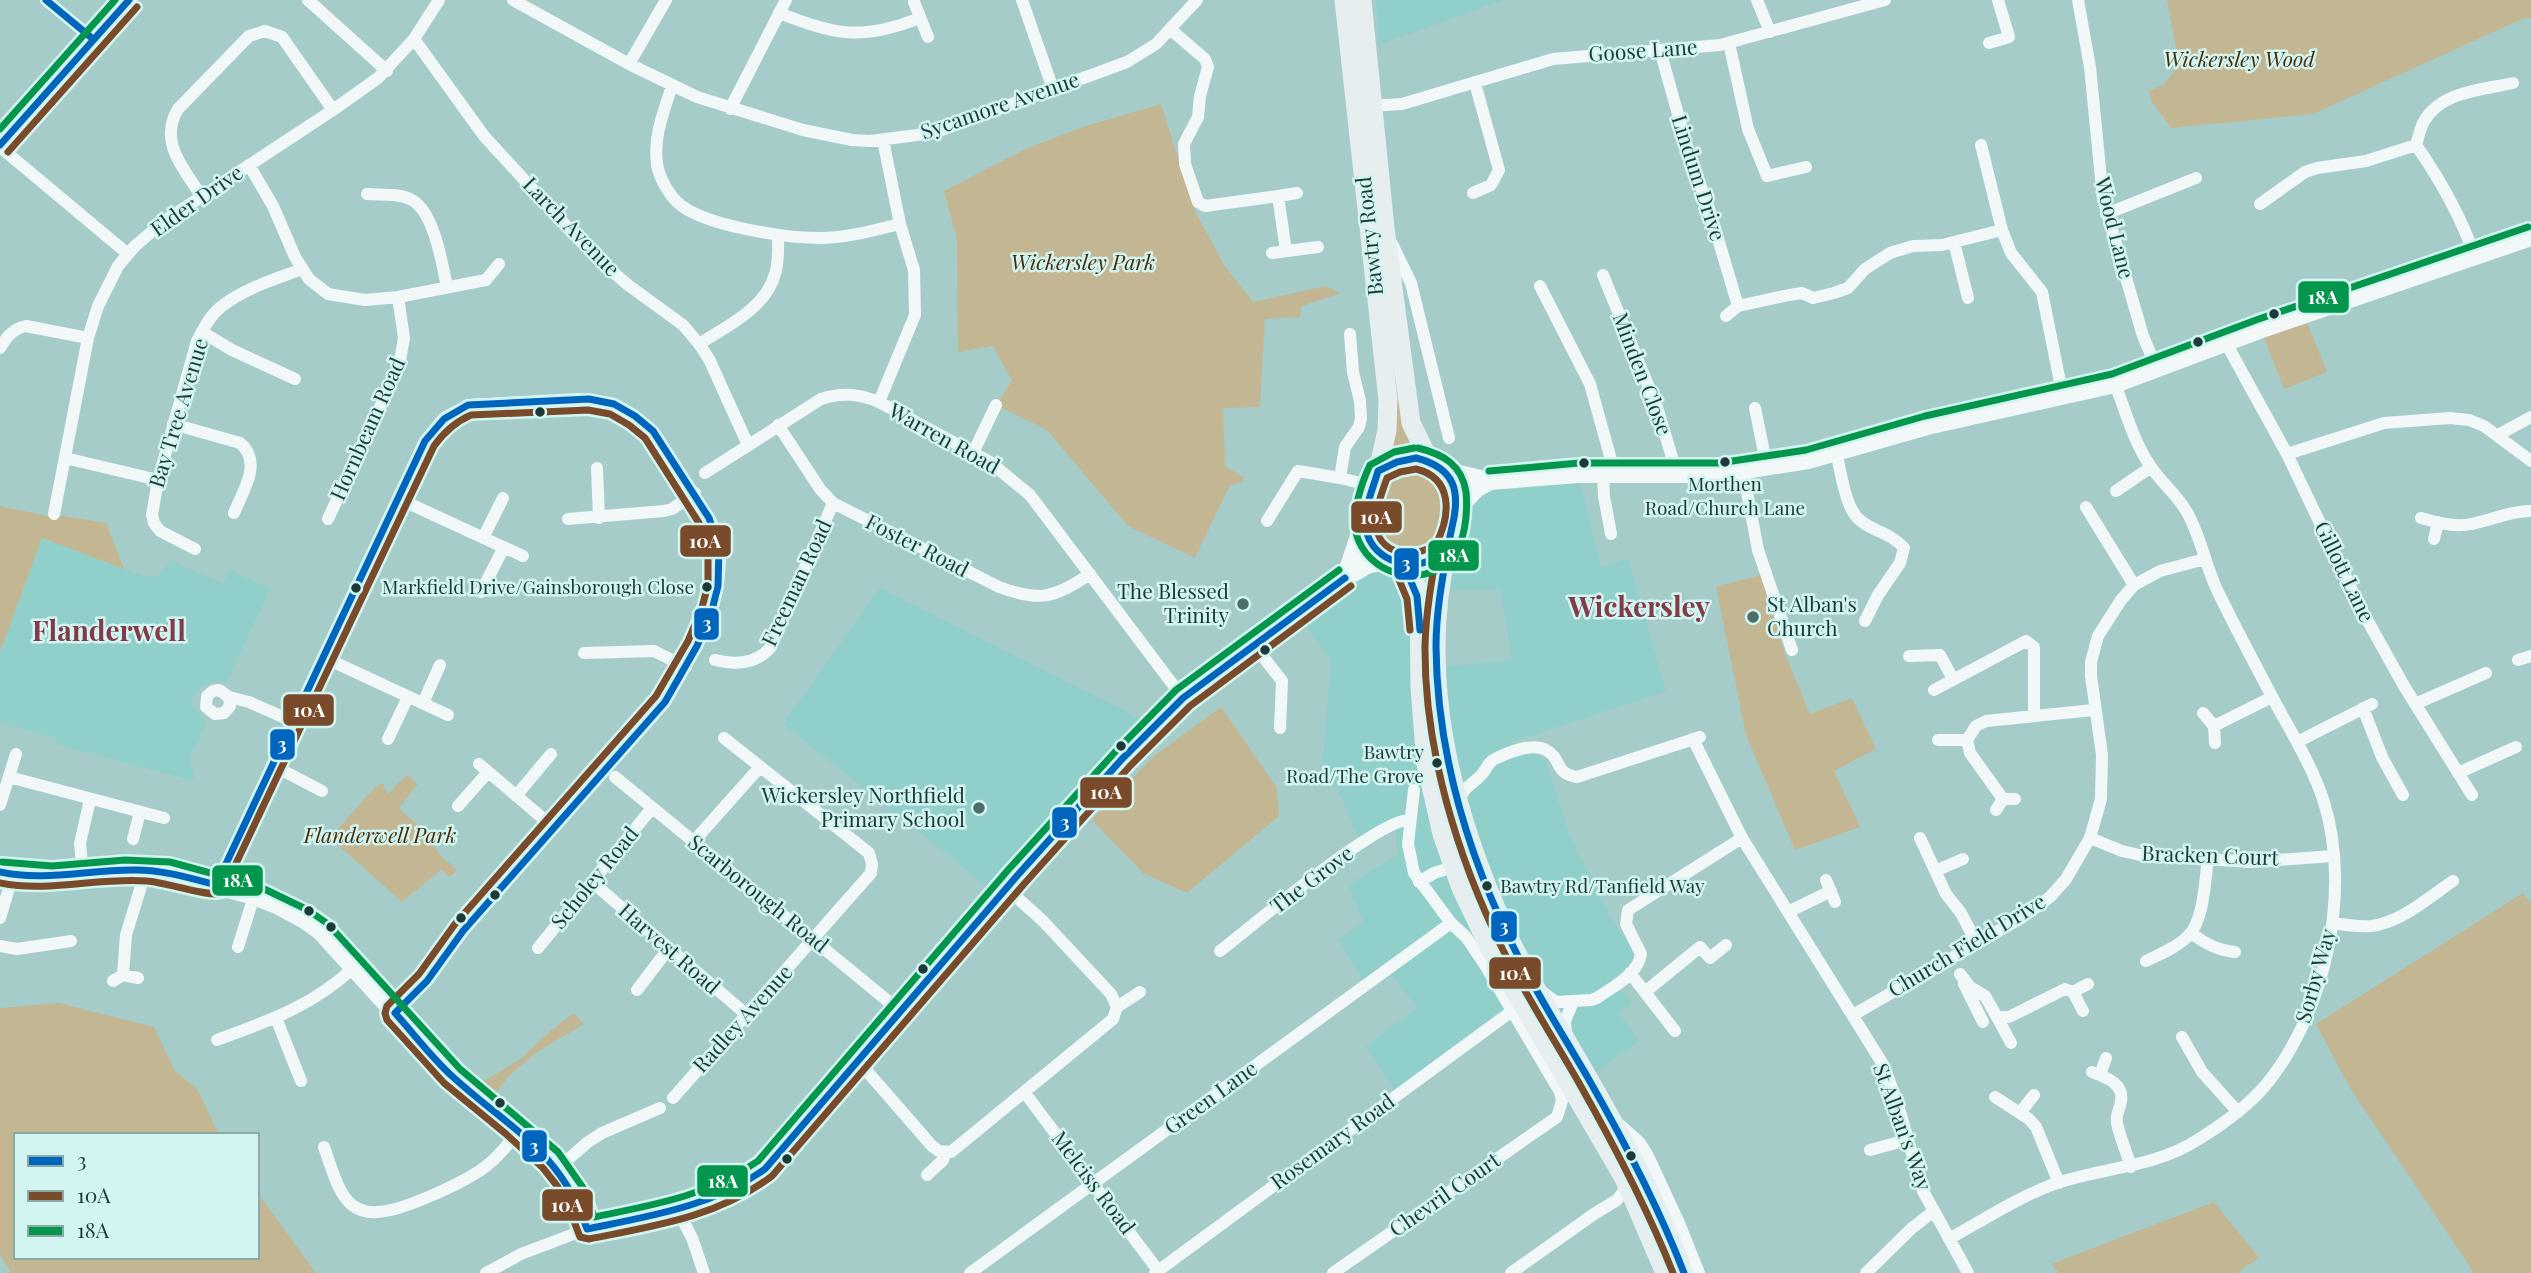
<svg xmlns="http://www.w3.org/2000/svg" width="2531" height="1273" viewBox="0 0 2531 1273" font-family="'Playfair Display',serif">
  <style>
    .built { fill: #91cfcb; fill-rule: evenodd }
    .green { fill: #c3b793 }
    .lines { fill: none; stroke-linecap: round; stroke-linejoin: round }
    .street { stroke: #f2f7f7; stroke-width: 12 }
    .secondary { stroke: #f2f7f7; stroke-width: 18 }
    .primary { stroke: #e6eef0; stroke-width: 19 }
    .bus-1-casing { stroke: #d3f5f2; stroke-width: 12 }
    .bus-2-casing { stroke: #d3f5f2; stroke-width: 12 }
    .bus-3-casing { stroke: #d3f5f2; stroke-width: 12 }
    .bus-1 { stroke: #0065bd; stroke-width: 7 }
    .bus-2 { stroke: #7a4b2a; stroke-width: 7 }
    .bus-3 { stroke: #04964d; stroke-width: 7 }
    .bus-dot { fill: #1d3a39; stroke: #d3f5f2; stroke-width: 2.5 }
    .poi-dot { fill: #4d6d6b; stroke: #d3f5f2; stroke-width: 2.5 }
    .labels { text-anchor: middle; stroke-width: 5; stroke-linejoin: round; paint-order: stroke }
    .bus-label { font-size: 19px; fill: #1d3a39; stroke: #d3f5f2; text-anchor: end }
    .street-label { font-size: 21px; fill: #1d3a39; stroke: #d3f5f2 }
    .park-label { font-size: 21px; font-style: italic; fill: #492e08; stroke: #d3f5f2 }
    .poi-label { font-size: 21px; fill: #1d3a39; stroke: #d3f5f2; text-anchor: end }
    .district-label { font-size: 28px; font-weight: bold; fill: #833b48; stroke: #d3f5f2 }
    .line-badge { stroke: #d3f5f2; stroke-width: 2.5 }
    .badge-label { font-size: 19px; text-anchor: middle; font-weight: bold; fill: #fff }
  </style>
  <rect width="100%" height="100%" fill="#a5ccc9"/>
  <path class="built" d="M1376,0H1503L1379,45Z
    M1580,482L1601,567L1628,559L1666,691L1510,743L1511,754L1530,750L1545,759L1569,834L1610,916L1632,948L1634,957L1627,967L1613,978L1632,1003L1619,1013L1639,1041L1596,1072L1558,1103L1512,1011L1398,1095L1366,1046L1417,1008L1388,969L1365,985L1338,940L1363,922L1348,885L1397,855L1395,824L1361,844L1337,788L1321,782L1331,660L1301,618L1337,592L1377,568L1418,571L1483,488ZM1500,589L1512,660L1443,667L1444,590Z
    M42,538L143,576H159L170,560L223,584L230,570L270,589L226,683L216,681L205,685L195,693L191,702L206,725L190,756L194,781L56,744L57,738L0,723V652Z
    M880,588L1146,722L994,892L783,724Z"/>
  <path class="green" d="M2167,0H2531V18L2522,19L2313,114L2171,128L2151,101L2149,91L2163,85L2179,65Z
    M1161,104L1196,213L1224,265L1253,302L1325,286L1341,293L1302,306L1300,317L1265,319L1260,407L1223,408L1225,466L1244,478L1241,483L1230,485L1195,558L1128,526L1047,430L996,405L1012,381L993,346L958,352L957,241L944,191L1025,149L1086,126Z
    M2306,320L2327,372L2284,389L2264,338Z
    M1402,401L1415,450L1390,457L1393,402Z
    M1417,465L1435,472L1450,494L1441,539L1429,552L1407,558L1385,549L1373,527C1380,498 1380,467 1417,465Z
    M0,506L57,518L58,515L106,523L124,569L42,538L0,652Z
    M1761,575L1785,654L1810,714L1852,698L1876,749L1834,771L1860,827L1795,850L1746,735L1716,587Z
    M1221,707L1277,788L1279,816L1187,893L1143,873L1092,820L1154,756Z
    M406,775L418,784L399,808L423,830L425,835L443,858L457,870L450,877L441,870L402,902L330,838L374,788L382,783L388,794Z
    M1467,861C1501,948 1550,1025 1597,1105L1590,1109L1502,961L1462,869Z
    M2523,893L2531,903V1273H2474L2350,1088L2316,1024Z
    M59,1003L154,1027L175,1071L198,1090L219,1135H16V1257H257V1192L316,1273H11L0,1254V1008Z
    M574,1013L584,1024L534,1054L509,1076L491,1099L477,1085L522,1058L549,1032Z
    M2214,1202L2259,1258L2237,1273H2059L2051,1264Z"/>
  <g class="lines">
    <path class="street" d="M46,0L93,39
      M308,0L387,71
      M513,0L629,64L697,97L803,130L852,140L870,141L933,133L1127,62L1156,44L1197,0
      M1022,0L1053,89
      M1757,0L1770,32
      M2078,0L2090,67L2103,199L2143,336L2157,369
      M914,2L928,37
      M779,13C836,35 861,41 920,18
      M1170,29L1205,59L1208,67L1200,96L1198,117L1184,144L1185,164L1198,202L1205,206L1278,196L1286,251
      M414,39L484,136L571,231L598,259L628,285L683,325L699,344L709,359L748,445
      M1729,43L1748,129L1767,176L1806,167
      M1989,43L2009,37L1998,0
      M1660,50L1691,161L1708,205L1738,306
      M629,64L666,0
      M672,86C664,111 653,137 657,164C659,177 668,193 677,202C702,226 786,238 821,238C847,238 874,230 900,224
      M1367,106L1402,104L1553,59L1720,45L1885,0
      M730,109L786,0
      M1981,145L2002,230L2011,253L2042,292L2063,397
      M2416,145C2418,138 2420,130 2423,123C2440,91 2482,90 2513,83
      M0,147L128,254
      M249,165L273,206L295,257L309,279L328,294L365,300L398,297L486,280L499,264
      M1473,193L1491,185L1499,170L1475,83
      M367,194C381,195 399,193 412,200C434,212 442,263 447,287
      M1278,196L1297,193
      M202,197C184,169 158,142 178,109L249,36L265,31L282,37L333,110
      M2260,204L2305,172L2317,168L2366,161L2416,145C2441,181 2461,216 2475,257
      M2106,214L2196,178
      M1954,242L1968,298
      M1392,244L1411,283L1449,438
      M1272,253L1318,247
      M1603,275L1657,407L1677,474
      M1540,286L1590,384L1615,474
      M1726,316L1738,306L1789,295L1802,293L1813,298L1834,293L1848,288L1865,269L1890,253L1913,246L1942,245L2002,230
      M202,332L232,350L295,379
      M2226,343L2287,454L2360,607L2404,686L2472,795
      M699,344C727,326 766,308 775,274C779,262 778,248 778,235
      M0,348C7,336 13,329 26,326L88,338
      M879,402L915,315L914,270L900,224L883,140
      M1755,408L1767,467
      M173,424L240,443C263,462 243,491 234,513
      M778,425L820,489L833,503L999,587C1039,602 1055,598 1090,574
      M2498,435L2531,417
      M1836,452C1841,471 1845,510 1861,521C1876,533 1888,531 1904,548L1900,563L1878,595L1865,621
      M973,453L996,405
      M2287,454L2384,423L2450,418L2469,420L2484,426L2531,461
      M65,458L158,480
      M597,468L599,518
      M1743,471L1758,550L1792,650
      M705,473L821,399C842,392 859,394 879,402L990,462L1030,495L1183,698
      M1603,474L1604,496L1611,534
      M1340,478L1345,447L1359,427L1361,418L1360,401L1353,372L1350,334
      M2116,491L2151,467
      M399,499L523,556
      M2086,507L2134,585
      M54,514L88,338L98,306L118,266L135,246L163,222L333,110L378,78L414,39L439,0
      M2421,518C2437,522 2455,528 2471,524C2492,520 2509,511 2531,511
      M328,519L399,366L404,338L398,297
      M568,519L664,511L672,509L695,493
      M1267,521L1298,471L1340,478L1373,486
      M483,538L503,498
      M2434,539L2438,522
      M195,549L160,531L154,523L152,515L158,480L197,341C204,328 210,315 222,306C245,288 276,279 302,269
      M481,592L504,547
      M1254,645L1282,681L1280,728
      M584,653L654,651L686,667
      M1909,656L1940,655L1953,679
      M323,657L448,715
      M715,660C734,665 756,664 770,648L833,503
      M2518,660L2531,656
      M1934,690L2026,641L2034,647V716
      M229,697L230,706L224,713L215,714L206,707L207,696L213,691L219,690L229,697L249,702L292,721
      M423,703L440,665
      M2415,704L2486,673
      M2363,708L2382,757L2403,795
      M2203,713L2214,726
      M388,739L408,697
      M1693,739L1742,838L1884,1066L1898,1105L1923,1191L1968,1273
      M1938,740H1967L1976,726L1986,721L2094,710
      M1967,740L1970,753L2003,799
      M2297,742L2372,704
      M2215,743L2214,726L2272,697
      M479,764L553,827
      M272,765L322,791
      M2458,773L2516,747
      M9,777L164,818
      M615,777L900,1011
      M516,796L551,754
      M1459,802C1465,783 1474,785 1483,773C1487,768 1487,764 1493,760C1506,753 1533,742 1546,750C1563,759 1553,773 1577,777L1700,737
      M0,805L16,754
      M458,806L488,772
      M1996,810L2003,799H2015
      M1920,838L1946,894L1961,913L1977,944
      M2090,838L2122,851L2140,855L2251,862L2332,856
      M133,839L140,812
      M694,841L760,767
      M1935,871L1963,859
      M83,874L80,843L90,800
      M1826,880L1835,902
      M592,882L747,1015
      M1419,882L1434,873L1462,864L1466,856L1463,841
      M216,885L425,441L444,418L468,405L578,399L614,404L635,416L653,431L661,443L709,518L715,530L720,558L718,586L711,614L697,646L665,702L463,931L427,981L395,1013
      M1788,912L1831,891
      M0,918L13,875
      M2333,923C2345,925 2358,927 2371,926C2401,923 2429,897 2453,881
      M2191,933C2206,944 2217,950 2235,952
      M0,946L17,949L71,941
      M238,947L254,896
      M538,948L652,808
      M1220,951C1250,928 1380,817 1410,820
      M2146,961C2160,954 2178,947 2189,935C2204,920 2205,879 2208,858
      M1630,973L1675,1031
      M1960,974L1970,987L1985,996L1997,1017H2009L2065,989L2073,992L2083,1011
      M123,975L126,935L146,870
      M113,981L123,975L138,978
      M1964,984L1983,1022
      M637,990L669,948
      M1541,991L1556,1002L1591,1000L1597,998C1612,987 1638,975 1641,954L1626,924L1628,910L1742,838
      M1645,992L1700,947L1710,958L1726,945
      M2073,992L2088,984
      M1117,1007L1140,992
      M1853,1015L2021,918L2050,897L2066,879L2090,838L2101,799L2102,755L2091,676V662L2098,636L2121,600L2134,585L2160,571L2205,559
      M1997,1017L2011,1043
      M276,1018L301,1081
      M1566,1034L1565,1021L1573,1002
      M2182,1037L2202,1072L2238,1112
      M217,1040C268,1021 313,1006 353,968
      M858,1061L932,1146L939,1151L951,1152L1113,1019L1117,1007L1111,994L1042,920L1006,888
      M2092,1072C2105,1077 2124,1083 2121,1101C2120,1110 2115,1115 2117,1123C2120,1138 2127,1153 2131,1167
      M2100,1075L2106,1058
      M1025,1093L1160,1273
      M1995,1097L2029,1119L2036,1127L2059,1183
      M673,1098L871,873L872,864L869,853L724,738
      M2020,1113L2034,1095
      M1620,1125L1640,1143L1648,1156L1679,1223L1699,1273
      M324,1147C331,1165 337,1193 352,1205C359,1210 368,1213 377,1212C401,1212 465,1182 485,1167C498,1158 508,1144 518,1132
      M1870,1150L1907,1140
      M558,1168L588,1142L602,1133L660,1108
      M927,1175L943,1160L945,1153
      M678,1211L692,1238L704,1273
      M1949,1239C1985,1219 2021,1195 2060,1182C2107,1167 2156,1167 2199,1139C2223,1124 2247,1107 2265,1086C2325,1013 2352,894 2324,802C2313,768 2294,737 2277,706C2257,668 2236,629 2217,590C2206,566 2201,539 2189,516C2180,497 2163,485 2151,467C2134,443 2126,412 2115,384
      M486,1273L521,1254L587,1229
      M970,1273L1451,923
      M1155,1273L1512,1011
      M1333,1273L1557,1117L1562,1101L1560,1092L1485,965L1466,937L1451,923L1414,873L1408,844L1414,790
      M1511,1273L1594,1214L1617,1200L1623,1192L1625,1181
      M1866,1273L1912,1228L1934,1211"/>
    <path class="secondary" d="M0,145L129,0
      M1446,471L1490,481L1579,474H1720L1808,460L1927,426L2115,384L2259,330L2531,237
      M1457,509L1477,488L1490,481
      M1345,578L1365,518
      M0,872L13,875L52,877L126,870L168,872L254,896L277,905L303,919L320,931L453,1077L551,1159L577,1197L587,1229C649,1216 714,1210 765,1169L1016,877L1122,759L1183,698L1345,578L1367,565L1389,560"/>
    <path class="primary" d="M1344,0L1388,400L1387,430L1378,471
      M1362,0L1385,228L1411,423L1429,460L1446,471L1457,492V509L1448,547L1442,554L1422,564L1404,565L1389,560L1373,547L1366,529V516L1378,471L1406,459L1429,460
      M1448,547C1416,677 1452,810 1505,929C1524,971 1549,1010 1572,1050C1614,1122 1655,1194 1684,1273
      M1404,565L1415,582L1419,596L1420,688L1426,764L1442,834L1461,888L1489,947L1625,1180L1665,1273"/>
    <defs>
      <path id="bus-1" d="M46,0L93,39
        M0,145L129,0
        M1416,458C1455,468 1461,491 1452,527C1450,536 1449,546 1443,552C1418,576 1372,563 1366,529C1363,510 1373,489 1378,471L1397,462Z
        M1448,547C1442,580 1436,613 1436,647C1437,750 1467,852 1512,944C1534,990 1562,1033 1588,1078C1624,1141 1658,1205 1684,1273
        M1404,565L1417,596L1420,630
        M0,872C46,882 89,869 136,870C163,870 190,878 216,885L425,441L444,419L468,405L589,399L614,404L635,416L653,431L709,518L719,547L718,586L711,614L697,646L665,702L463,931L427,981L395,1013C414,1034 432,1058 453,1077C510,1129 561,1151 587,1229C650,1216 711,1207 765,1169L1016,877L1122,759L1183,698L1345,578"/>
      <path id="bus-2" d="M8,152L137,7
        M1416,469C1453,478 1451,515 1436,544C1414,560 1377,555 1376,523C1376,508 1382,492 1387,478L1400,472Z
        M1438,545C1432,578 1426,611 1425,645C1424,749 1457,857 1503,950C1526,996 1554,1039 1579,1083C1614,1145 1647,1207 1673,1273
        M1395,570L1407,599L1410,630
        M0,883C50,893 98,877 147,881C165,882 210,898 222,893L434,446C444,432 455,422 471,415L588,410L610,414L629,425L645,438L699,523L708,549V585L701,611L688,641L656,696L455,924L419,974L387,1006L385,1013L387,1020L444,1083L506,1134L543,1168L558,1187L569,1208L580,1237L589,1239C654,1226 718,1217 772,1176L1024,884L1130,766L1190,706L1351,586"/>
      <path id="bus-3" d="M0,129L115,0
        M1414,448L1394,452L1370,465C1361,484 1352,512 1356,533C1366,573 1421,591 1451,559C1465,545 1468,512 1466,492C1462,465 1443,454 1418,448
        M1489,471L1579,463H1719L1806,450L1925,416L2112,374L2256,320L2528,227
        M2,862L52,866L125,860L170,862L258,886L308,910L328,924L460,1069L558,1152L586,1192L594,1217C653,1205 708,1196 758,1161L1008,870L1115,752L1176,690L1339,570"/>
    </defs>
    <use href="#bus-1" class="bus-1-casing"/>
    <use href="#bus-2" class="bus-2-casing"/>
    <use href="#bus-3" class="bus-3-casing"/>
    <use href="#bus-1" class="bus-1"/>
    <use href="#bus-2" class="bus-2"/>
    <use href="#bus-3" class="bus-3"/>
  </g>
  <g class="bus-dot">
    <circle cx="2274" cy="314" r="6"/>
    <circle cx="2198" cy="342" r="6"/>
    <circle cx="540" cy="412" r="6"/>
    <circle cx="1725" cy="462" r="6"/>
    <circle cx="1584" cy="463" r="6"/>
    <circle cx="707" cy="587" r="6"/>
    <circle cx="356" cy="588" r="6"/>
    <circle cx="1265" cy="650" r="6"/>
    <circle cx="1121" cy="746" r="6"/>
    <circle cx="1437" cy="763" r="6"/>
    <circle cx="1487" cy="886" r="6"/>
    <circle cx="495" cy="895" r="6"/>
    <circle cx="309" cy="911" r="6"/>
    <circle cx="461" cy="918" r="6"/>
    <circle cx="331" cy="927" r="6"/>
    <circle cx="923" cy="969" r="6"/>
    <circle cx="500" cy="1103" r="6"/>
    <circle cx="1631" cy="1156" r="6"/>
    <circle cx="787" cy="1159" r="6"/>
  </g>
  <g class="poi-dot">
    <circle cx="1243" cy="604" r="7"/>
    <circle cx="1753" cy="617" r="7"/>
    <circle cx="979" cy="808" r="7"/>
  </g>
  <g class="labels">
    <g class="bus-label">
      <text x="1725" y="491" text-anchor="middle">Morthen<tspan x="1725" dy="24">Road/Church Lane</tspan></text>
      <text x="694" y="594">Markfield Drive/Gainsborough Close</text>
      <text x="1424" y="759">Bawtry<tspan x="1424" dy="24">Road/The Grove</tspan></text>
      <text x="1500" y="893" text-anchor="start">Bawtry Rd/Tanfield Way</text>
    </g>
    <g class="street-label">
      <text transform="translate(1643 51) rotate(-4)" y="7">Goose Lane</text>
      <text transform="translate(1000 106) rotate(-19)" y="7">Sycamore Avenue</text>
      <text transform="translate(1698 178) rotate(72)" y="7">Lindum Drive</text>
      <text transform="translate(197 201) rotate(-35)" y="7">Elder Drive</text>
      <text transform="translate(571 227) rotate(46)" y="7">Larch Avenue</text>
      <text transform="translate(2114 228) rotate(76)" y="7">Wood Lane</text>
      <text transform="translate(1370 236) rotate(-96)" y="7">Bawtry Road</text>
      <text transform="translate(1642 374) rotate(69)" y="7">Minden Close</text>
      <text transform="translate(179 413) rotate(-73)" y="7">Bay Tree Avenue</text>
      <text transform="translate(368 429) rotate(-66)" y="7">Hornbeam Road</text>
      <text transform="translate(944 439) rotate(29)" y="7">Warren Road</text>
      <text transform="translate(917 546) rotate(27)" y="7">Foster Road</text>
      <text transform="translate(2344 572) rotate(64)" y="7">Gillott Lane</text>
      <text transform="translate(797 583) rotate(-65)" y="7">Freeman Road</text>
      <text transform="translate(2210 856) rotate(2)" y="7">Bracken Court</text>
      <text transform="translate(595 878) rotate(-51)" y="7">Scholey Road</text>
      <text transform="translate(1312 880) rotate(-37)" y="7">The Grove</text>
      <text transform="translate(758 894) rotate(39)" y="7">Scarborough Road</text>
      <text transform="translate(1967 946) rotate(-31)" y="7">Church Field Drive</text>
      <text transform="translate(669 949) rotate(41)" y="7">Harvest Road</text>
      <text transform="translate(2316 976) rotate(-74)" y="7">Sorby Way</text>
      <text transform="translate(743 1019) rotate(-48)" y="7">Radley Avenue</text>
      <text transform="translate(1211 1098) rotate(-36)" y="7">Green Lane</text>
      <text transform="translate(1902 1127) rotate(70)" y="7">St Alban's Way</text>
      <text transform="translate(1333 1142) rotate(-36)" y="7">Rosemary Road</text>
      <text transform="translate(1093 1183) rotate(53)" y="7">Melciss Road</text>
      <text transform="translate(1445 1195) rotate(-35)" y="7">Chevril Court</text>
    </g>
    <g class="park-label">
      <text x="2239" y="67">Wickersley Wood</text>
      <text x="1083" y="270">Wickersley Park</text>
      <text x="380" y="843">Flanderwell Park</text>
    </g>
    <g class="poi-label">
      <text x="1229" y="599">The Blessed<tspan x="1229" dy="24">Trinity</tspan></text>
      <text x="1767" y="612" text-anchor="start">St Alban's<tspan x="1767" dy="24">Church</tspan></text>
      <text x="965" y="803">Wickersley Northfield<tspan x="965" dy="24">Primary School</tspan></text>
    </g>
    <g class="district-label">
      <text x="1639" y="617">Wickersley</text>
      <text x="109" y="641">Flanderwell</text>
    </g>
  </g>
  <g class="line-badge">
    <rect x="2297" y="280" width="53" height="34" rx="7" fill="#04964d"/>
    <rect x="1350" y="500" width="53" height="34" rx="7" fill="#7a4b2a"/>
    <rect x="679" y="524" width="53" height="34" rx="7" fill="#7a4b2a"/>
    <rect x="1427" y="539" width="53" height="33" rx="7" fill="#04964d"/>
    <rect x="1393" y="547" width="27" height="34" rx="7" fill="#0065bd"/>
    <rect x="693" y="607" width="27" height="34" rx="7" fill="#0065bd"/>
    <rect x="282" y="693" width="53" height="34" rx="7" fill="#7a4b2a"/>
    <rect x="269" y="728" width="27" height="33" rx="7" fill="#0065bd"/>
    <rect x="1079" y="776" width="54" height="33" rx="7" fill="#7a4b2a"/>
    <rect x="1051" y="806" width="27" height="33" rx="7" fill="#0065bd"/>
    <rect x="211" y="864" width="53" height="33" rx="7" fill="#04964d"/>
    <rect x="1490" y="910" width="28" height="33" rx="7" fill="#0065bd"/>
    <rect x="1488" y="956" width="54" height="34" rx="7" fill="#7a4b2a"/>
    <rect x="521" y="1129" width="27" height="34" rx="7" fill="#0065bd"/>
    <rect x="696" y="1164" width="53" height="34" rx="7" fill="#04964d"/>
    <rect x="541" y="1188" width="53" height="34" rx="7" fill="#7a4b2a"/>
  </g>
  <g class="badge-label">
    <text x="2323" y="304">18A</text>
    <text x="1376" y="524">10A</text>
    <text x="705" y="548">10A</text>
    <text x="1454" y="562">18A</text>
    <text x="1406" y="570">3</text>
    <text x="707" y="630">3</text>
    <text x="309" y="717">10A</text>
    <text x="282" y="751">3</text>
    <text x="1106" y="799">10A</text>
    <text x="1065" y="829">3</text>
    <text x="238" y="887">18A</text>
    <text x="1504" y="933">3</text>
    <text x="1515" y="980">10A</text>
    <text x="534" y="1153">3</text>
    <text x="723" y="1188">18A</text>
    <text x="567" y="1212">10A</text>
  </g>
  <rect x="14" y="1133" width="245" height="126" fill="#d3f5f2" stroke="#8aaaa8" stroke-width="2"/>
  <rect x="28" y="1156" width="35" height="10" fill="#0065bd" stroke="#8aaaa8" stroke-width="2"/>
  <text x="77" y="1168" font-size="21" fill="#1d3a39">3</text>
  <rect x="28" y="1191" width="35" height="10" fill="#7a4b2a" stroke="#8aaaa8" stroke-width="2"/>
  <text x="77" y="1203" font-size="21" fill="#1d3a39">10A</text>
  <rect x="28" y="1226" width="35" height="10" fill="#04964d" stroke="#8aaaa8" stroke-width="2"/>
  <text x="77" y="1238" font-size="21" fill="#1d3a39">18A</text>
</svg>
